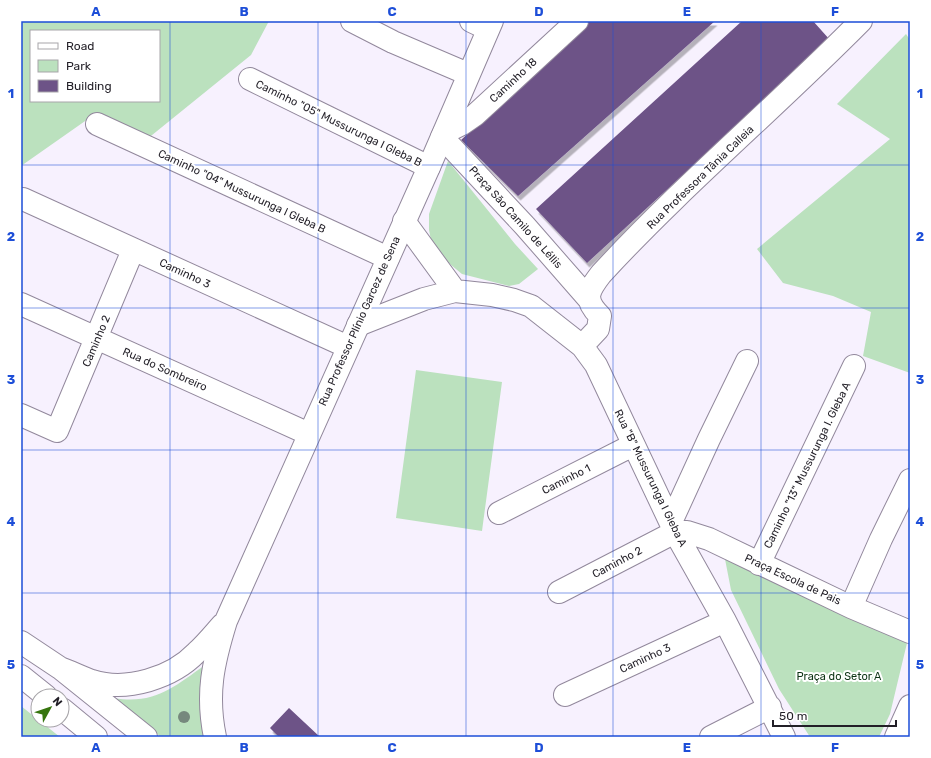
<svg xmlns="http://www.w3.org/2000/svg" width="931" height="758" viewBox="0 0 931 758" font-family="Rubik,sans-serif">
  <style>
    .green { fill: #bbe1be; fill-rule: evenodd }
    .building { fill: #6d5387; filter: url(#shadow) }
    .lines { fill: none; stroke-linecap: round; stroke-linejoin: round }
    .minor-casing { stroke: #92889c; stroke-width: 24 }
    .major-casing { stroke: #92889c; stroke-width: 24 }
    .highway-casing { stroke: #92889c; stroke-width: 24 }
    .minor { stroke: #fff; stroke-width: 22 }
    .major { stroke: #fff; stroke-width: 22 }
    .highway { stroke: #fff; stroke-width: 22 }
    .tree { fill: #76887d }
    .grid { fill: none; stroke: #1d4ed8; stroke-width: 1; stroke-opacity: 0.55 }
    .labels { text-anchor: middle; stroke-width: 4; stroke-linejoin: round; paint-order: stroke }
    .street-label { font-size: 11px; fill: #221f27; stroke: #fff }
    .park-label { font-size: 11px; fill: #0c3314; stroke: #fff }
    .neatline { fill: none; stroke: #1d4ed8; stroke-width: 1.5 }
    .grid-label { font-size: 13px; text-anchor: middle; font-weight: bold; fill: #1d4ed8 }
  </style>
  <defs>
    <filter id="shadow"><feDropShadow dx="2.5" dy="4.5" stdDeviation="0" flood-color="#0004"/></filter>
  </defs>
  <rect width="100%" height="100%" fill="#f7f1fe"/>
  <path class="green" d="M21,21H269L251,55L141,144L88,119L21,166ZM31,31H159V101H31Z
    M906,34L910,40V373L863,356L871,312L833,296L783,283L757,249L890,139L837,104Z
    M448,161L515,244L538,269L519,284L509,286L462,274L451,265L432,245L429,230V214Z
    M416,370L502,382L482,531L396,518Z
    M725,559L907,643L890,714L879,737H810L779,689L731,590Z
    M205,665L207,737H161L114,698C154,705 174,687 205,665Z
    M21,706L60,737H21Z"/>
  <path class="building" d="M588,21H715L518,196L461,140Z
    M742,21H813L830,40L587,263L536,209Z
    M289,708L320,737H279L270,728Z"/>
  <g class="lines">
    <defs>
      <path id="minor" d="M352,21L393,42L468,74
        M471,21L488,29
        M250,79L429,167
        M97,124L388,258
        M444,133L462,124L475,115L577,21
        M442,137L525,226L588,298
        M23,199L348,347
        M404,221L455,291
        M21,304L309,434
        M358,325L424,299L455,291L492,295L514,300L531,306L582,346L596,365L675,532L725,621L784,737
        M582,346L598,329L600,316C583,299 588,291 601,274C683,185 776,107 861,21
        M21,415L57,431L133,250
        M499,513L633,445
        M671,522L709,439L747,361
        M759,564L854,366
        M559,592L675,532H687L709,539L851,607L910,632
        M851,607L881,539L910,480
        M565,695L725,621
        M711,737L770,707
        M896,737L910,706"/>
      <path id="major" d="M21,642L60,668L146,737
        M60,668C71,672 81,677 92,681C127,692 172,678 197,652C206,644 214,634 222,625
        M215,737C206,694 213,663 226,621L429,167L492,21"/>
      <path id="highway" d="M21,676L46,696
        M62,709L96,737"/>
    </defs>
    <use href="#minor" class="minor-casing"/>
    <use href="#major" class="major-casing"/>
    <use href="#highway" class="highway-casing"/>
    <use href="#minor" class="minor"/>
    <use href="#major" class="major"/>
    <use href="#highway" class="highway"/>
  </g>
  <circle class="tree" cx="184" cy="717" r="6"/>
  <path class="grid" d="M170,21V737M318,21V737M466,21V737M613,21V737M761,21V737M21,165H910M21,308H910M21,450H910M21,593H910"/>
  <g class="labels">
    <g class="street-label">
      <text transform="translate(513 80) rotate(-43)" y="4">Caminho 18</text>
      <text transform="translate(339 123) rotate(26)" y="4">Caminho "05" Mussurunga I Gleba B</text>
      <text transform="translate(700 177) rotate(-44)" y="4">Rua Professora Tânia Calleia</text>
      <text transform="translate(242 191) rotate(25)" y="4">Caminho "04" Mussurunga I Gleba B</text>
      <text transform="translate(516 217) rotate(48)" y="4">Praça São Camilo de Léllis</text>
      <text transform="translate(185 273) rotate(25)" y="4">Caminho 3</text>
      <text transform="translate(359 321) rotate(-66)" y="4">Rua Professor Plínio Garcez de Sena</text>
      <text transform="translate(96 341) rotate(-67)" y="4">Caminho 2</text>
      <text transform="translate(165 369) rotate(24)" y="4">Rua do Sombreiro</text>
      <text transform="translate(807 465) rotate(-64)" y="4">Caminho "13" Mussurunga I. Gleba A</text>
      <text transform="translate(651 478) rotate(64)" y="4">Rua "B" Mussurunga I Gleba A</text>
      <text transform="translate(566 479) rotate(-27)" y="4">Caminho 1</text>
      <text transform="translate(617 562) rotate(-28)" y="4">Caminho 2</text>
      <text transform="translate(793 579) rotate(25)" y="4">Praça Escola de Pais</text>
      <text transform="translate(645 658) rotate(-25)" y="4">Caminho 3</text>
    </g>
    <g class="park-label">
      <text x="839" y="680">Praça do Setor A</text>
    </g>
  </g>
  <rect width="931" height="758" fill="none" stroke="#ffffff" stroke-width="44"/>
  <rect x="30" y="30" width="130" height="72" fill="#ffffff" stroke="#a7a5a9"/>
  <rect x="38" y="43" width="20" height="6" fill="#ffffff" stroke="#a7a5a9"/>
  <text x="66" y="50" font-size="12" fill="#221f27">Road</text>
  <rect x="38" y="60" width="20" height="12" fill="#bbe1be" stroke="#a7a5a9"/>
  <text x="66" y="70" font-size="12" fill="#221f27">Park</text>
  <rect x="38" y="80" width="20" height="12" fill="#6d5387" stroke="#a7a5a9"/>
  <text x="66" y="90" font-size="12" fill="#221f27">Building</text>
  <g transform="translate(50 708) rotate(50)"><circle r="19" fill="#ffffff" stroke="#a7a5a9"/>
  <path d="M0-3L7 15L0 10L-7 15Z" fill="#36750e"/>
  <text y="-6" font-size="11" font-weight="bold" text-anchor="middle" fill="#221f27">N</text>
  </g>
  <path d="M773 720v6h123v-6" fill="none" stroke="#221f27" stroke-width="2"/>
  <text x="779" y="720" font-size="12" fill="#221f27" stroke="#ffffff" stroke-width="3" paint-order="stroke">50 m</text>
  <rect x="22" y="22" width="887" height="714" class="neatline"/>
  <g class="grid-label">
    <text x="96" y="16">A</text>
    <text x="244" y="16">B</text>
    <text x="392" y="16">C</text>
    <text x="539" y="16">D</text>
    <text x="687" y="16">E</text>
    <text x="835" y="16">F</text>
    <text x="11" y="98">1</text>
    <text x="920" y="98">1</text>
    <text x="11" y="241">2</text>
    <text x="920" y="241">2</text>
    <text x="11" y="384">3</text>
    <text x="920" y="384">3</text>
    <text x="11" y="526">4</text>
    <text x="920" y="526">4</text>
    <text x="11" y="669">5</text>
    <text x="920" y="669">5</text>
    <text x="96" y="752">A</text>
    <text x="244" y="752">B</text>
    <text x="392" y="752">C</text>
    <text x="539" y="752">D</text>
    <text x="687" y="752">E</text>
    <text x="835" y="752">F</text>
  </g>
</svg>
